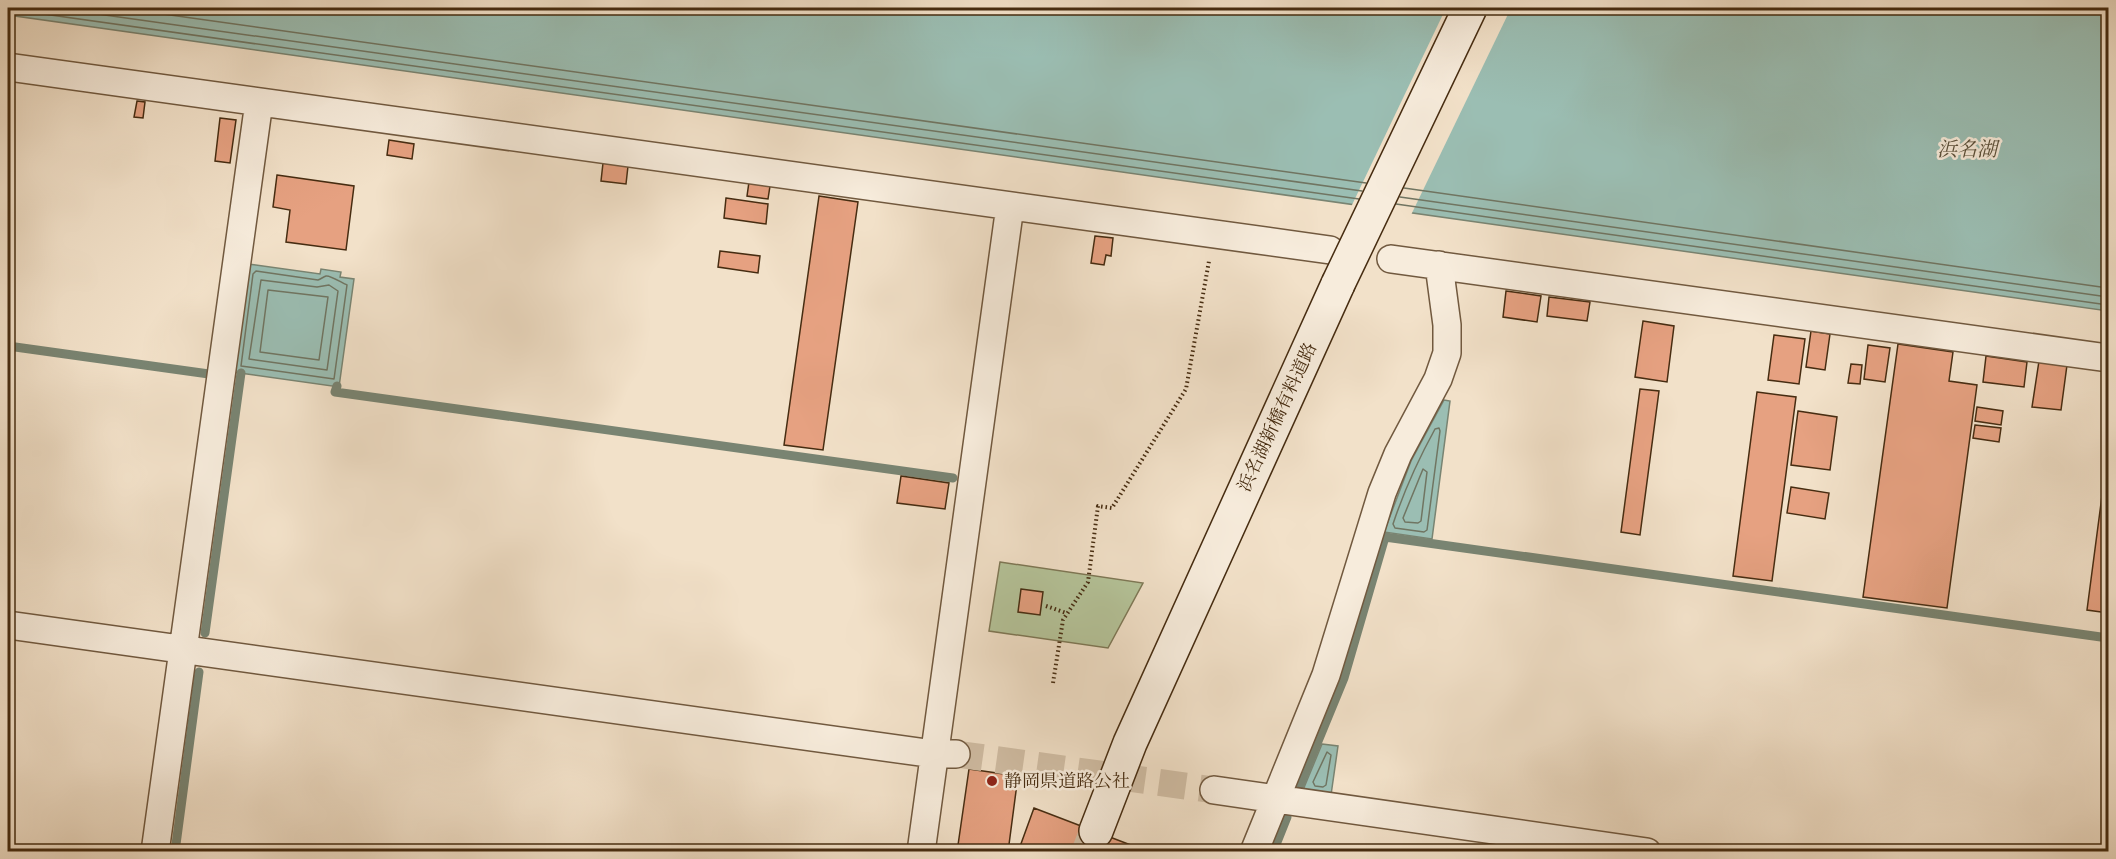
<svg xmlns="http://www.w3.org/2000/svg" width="2116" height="859" viewBox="0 0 2116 859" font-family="'IM FELL French Canon','Noto Serif JP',serif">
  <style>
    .green { fill: #b5c49a; stroke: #7e7856; stroke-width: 1.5 }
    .water { fill: #9bbeb3; stroke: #798472; stroke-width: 1.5 }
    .pier { fill: #f2e1c9 }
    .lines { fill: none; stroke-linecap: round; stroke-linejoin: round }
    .shore { stroke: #707562; stroke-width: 1.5 }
    .stream { stroke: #798472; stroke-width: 9 }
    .building { fill: #e6a181; stroke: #462c11; stroke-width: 1.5 }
    .street-tunnel { stroke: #d0bda4; stroke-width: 27; stroke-dasharray: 27 14; stroke-linecap: butt }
    .secondary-tunnel { stroke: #d0bda4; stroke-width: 33; stroke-dasharray: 33 16; stroke-linecap: butt }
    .street-casing { stroke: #71593f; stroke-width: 30 }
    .secondary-casing { stroke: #462c11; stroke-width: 36 }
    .path { stroke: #462c11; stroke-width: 4; stroke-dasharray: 1.5 3; stroke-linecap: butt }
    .street { stroke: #f7ecdc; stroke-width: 27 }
    .secondary { stroke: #f7ecdc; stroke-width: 33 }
    .secondary-bridge-casing { stroke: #462c11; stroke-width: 36; stroke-linecap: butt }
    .secondary-bridge { stroke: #f7ecdc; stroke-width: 33 }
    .poi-dot { fill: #8f2418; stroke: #f7ecdc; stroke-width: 2 }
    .labels { text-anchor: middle; stroke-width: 5; stroke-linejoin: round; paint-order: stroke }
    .street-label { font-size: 18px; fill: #462c11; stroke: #f7ecdc }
    .poi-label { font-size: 18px; fill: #462c11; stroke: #f7ecdc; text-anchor: start }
    .water-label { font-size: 20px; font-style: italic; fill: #5b503a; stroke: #f7ecdc }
  </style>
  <rect width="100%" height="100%" fill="#f2e1c9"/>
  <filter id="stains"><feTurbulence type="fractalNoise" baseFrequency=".00333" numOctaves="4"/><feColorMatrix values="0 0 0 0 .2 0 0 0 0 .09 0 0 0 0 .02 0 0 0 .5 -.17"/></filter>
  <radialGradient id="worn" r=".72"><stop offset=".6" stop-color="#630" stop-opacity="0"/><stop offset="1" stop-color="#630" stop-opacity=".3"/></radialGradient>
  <path class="green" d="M1000,562L1143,583L1108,648L989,631Z"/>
  <path class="water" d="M8,8H2108V311L8,15Z
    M248,264L320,274L321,269L341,272L340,277L354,279L339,387L233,372Z
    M1444,400L1450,401L1432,539L1384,532L1411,461Z
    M1322,744L1338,746L1331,795L1303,790Z"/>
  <path class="pier" d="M1446,8H1511L1411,215L1351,207Z"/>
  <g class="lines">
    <path class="shore" d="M55,8L1362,191
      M120,8L1366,183
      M8,9L1359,199
      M1404,188L2108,288
      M1400,197L2108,297
      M1396,204L2108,305
      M256,271L318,280C321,279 323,277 326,276C330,275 342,283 347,285L334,379L241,366L253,274Z
      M261,280L317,287L329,285L338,291L327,370L249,359Z
      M268,290L328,297L319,360L260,352Z
      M1439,428L1440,431L1427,530L1424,532L1395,528L1393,524C1404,491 1418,460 1435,429Z
      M1423,469L1427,472L1421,521L1418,523L1405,522L1403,518Z
      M1327,752L1331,755L1326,785L1323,787L1315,786L1313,782Z"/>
    <path class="stream" d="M8,346L209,374
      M337,386L335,392L953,478
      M205,633L241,373
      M1300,785L1344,678L1385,537L2108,638
      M175,852L199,672
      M1273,852L1287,817"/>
  </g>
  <path class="building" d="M137,101L145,102L143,118L134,117Z
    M220,118L236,120L230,163L215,161Z
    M389,140L414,144L412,159L387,155Z
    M603,163L628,166L626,184L601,181Z
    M277,175L354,186L346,250L286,242L290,210L273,207Z
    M749,182L770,186L768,199L747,196Z
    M819,196L858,202L823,450L784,445Z
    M726,198L768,204L766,224L724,218Z
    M1095,236L1113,238L1111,256L1106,255L1104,265L1091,263Z
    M720,251L760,256L758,273L718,267Z
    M1506,291L1541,296L1537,322L1503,317Z
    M1549,297L1590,302L1587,321L1547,316Z
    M1643,321L1674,326L1667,382L1635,377Z
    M1811,331L1830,334L1825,370L1806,367Z
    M1774,335L1805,339L1799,384L1768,380Z
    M1898,344L1953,352L1949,381L1977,385L1947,608L1863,597Z
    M1868,345L1890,348L1885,382L1864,379Z
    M1986,356L2027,362L2024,387L1983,382Z
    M2039,361L2067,365L2061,410L2032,407Z
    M1851,364L1862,365L1860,384L1848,383Z
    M1640,389L1659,391L1640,535L1621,532Z
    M1757,392L1796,397L1772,581L1733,576Z
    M1977,407L2003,411L2001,425L1975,421Z
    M1798,411L1837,417L1830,470L1791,465Z
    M1975,425L2001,428L1999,442L1973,438Z
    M2108,450V613L2087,610Z
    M901,476L949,483L945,509L897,503Z
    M1791,487L1829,493L1825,519L1787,513Z
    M1021,589L1043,592L1040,615L1018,612Z
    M969,769L1018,776L1008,852H957Z
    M1034,808L1149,852H1018Z"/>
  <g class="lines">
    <path class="street-tunnel" d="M956,754L1214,790"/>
    <path class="secondary-tunnel" d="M1088,852L1096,831"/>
    <defs>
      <path id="street" d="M8,67L1330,250
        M1391,259L2108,358
        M8,625L934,754H956
        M1214,790L1647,852
        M155,852L259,102
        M921,852L1010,206
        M1254,852L1326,675L1382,493L1398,454L1438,379L1447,353V325L1439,265"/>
      <path id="secondary" d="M1096,831L1130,743L1338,284"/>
    </defs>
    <use href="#street" class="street-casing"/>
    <use href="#secondary" class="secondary-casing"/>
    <path class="path" d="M1046,606L1066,613
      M1053,683L1063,620L1088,582L1098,506L1112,508L1186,389L1209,261"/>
    <use href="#street" class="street"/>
    <use href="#secondary" class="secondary"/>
    <defs>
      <path id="secondary-bridge" d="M1338,284L1470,8"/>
    </defs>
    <use href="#secondary-bridge" class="secondary-bridge-casing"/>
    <use href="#secondary-bridge" class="secondary-bridge"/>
  </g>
  <circle class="poi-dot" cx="992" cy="781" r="6"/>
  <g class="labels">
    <g class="street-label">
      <text transform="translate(1277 417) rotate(-65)" y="6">浜名湖新橋有料道路</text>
    </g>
    <g class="poi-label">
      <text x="1004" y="787">静岡県道路公社</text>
    </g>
    <g class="water-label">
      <text x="1967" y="156">浜名湖</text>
    </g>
  </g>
  <rect width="2116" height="859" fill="none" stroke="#f2e1c9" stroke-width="30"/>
  <rect x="9" y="9" width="2098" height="841" fill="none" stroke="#462c11" stroke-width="3"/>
  <rect x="15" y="15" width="2086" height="829" fill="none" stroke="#462c11" stroke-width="1.5"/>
  <rect width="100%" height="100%" filter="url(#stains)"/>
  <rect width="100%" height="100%" fill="url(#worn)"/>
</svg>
